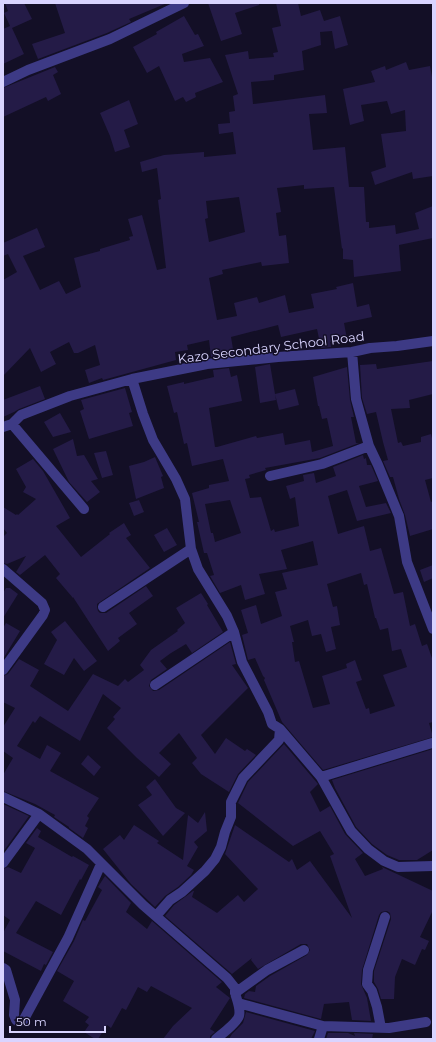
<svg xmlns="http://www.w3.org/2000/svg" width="436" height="1042" viewBox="0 0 436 1042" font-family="Montserrat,sans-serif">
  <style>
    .building { fill: #241b47; fill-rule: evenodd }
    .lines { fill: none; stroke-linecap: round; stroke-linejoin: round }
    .minor { stroke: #3d3a85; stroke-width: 10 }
    .labels { text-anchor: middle; stroke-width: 3; stroke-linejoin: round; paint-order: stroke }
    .street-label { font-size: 13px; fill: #d9d4ff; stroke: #130f26 }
  </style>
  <rect width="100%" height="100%" fill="#130f26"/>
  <path class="building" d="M5,3H24L32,19L12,28L24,54L3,64V29L10,26L4,13L8,11Z
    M55,3H167L129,19L131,22L107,33L38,59L32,44L65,33Z
    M208,3H259V5L235,13L242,34L221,41Z
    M276,3H298L301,16L320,10L324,21L340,16L348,45L335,49L332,31L320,32L321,45L302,51L304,70L274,75V80L251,82L253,104L325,95L327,113L309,114L313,150L345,147L349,187H364L366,222H369V228L395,225L396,234L419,229L415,213L433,206V238L399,245L401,271L354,277L353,260L343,259V248L342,249L334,187L304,189V185L277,188L281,212L276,213L279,236L286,235L289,263L262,266L261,262L222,270L223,274L209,278L217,320L237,316L234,303L257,297L259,303L285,295L289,313L314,308L311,294L337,289L336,287L353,283L357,307L369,304L372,317L344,323L347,339L330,342L331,347L321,348L317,329L281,337L278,325L231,337L234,355L211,357L209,340L187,345L188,350L175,352L176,360L103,380L102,378L89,383L85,370L100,365L95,345L78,353H74L69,342L50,352L56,364L41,372L30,348L3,376V280L17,272L8,254L3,256V243L37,228L45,247L23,256L40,290L59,281L66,294L81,287L74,258L100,251V249L130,240L129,237L133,236L128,219L142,215L157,270L166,268L158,200L161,199L157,168L142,172L140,162L164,155L204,152V157L236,154L233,132L219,134L218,124L230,123L229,112L235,111L233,96L238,94L225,55L248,51L249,59L274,57L273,53L278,52L272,28L281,26ZM239,197L245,232L209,242L205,219L208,218L206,201Z
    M184,16L195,35L198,34L204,46L182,54L184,62L210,58L223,82L195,93L196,97L186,102L183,97L175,101L159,66L147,73L133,47L157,34L156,32Z
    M406,62L409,70L430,66L433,82V176L413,179L412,172L375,185L371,172L386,167L381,134L406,131L405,110L391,114L387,101L361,105L364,121L350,125L343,89L375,82L371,71L385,66L386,70Z
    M55,67L58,72L53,75L61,94L48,101L46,97L3,117V88Z
    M129,100L138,124L124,130L130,147L115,152L110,136L100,113Z
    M433,361V394L409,400L410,408L391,409L398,443L401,442L403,446L421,442V437L431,434L433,442V478L425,480L431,502L433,501V529L410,536L405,515L399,499L393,477H390L383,461L388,460L383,442L376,412L367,414L362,398L360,365L376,364L377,369Z
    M270,364L276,400L260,403L255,367Z
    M347,367L350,400L354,417H351L356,443H359L320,458L265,468L266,470L249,475L250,478L245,479L250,498L261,497L271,531L274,529L275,532L299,526L295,497L290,499L286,486L304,481L303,475L314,473L316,483L336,476L333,467L363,455L364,459L366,458L367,465H371L378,481L359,486L366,507L386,503L391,513L357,521L347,490L328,496L338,534L364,526L370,551L381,548L394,594L403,592L410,626L415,624L422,646L427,644L433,661V722L429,723L433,737L323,770L282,722L264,680L265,678L263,676L255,658L248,660L242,635L248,633L241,610L256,605L261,624L282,616L275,592L287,589L282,573L318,565L313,541L281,550L287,569L259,574L265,594L245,600L241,585L220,593L210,576L214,575L207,553H204L197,522H199L192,493L209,488V485L229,481L223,459L192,466L187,443L184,444L177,412L174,413L167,386L184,382V384L214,377L213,370L229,368L231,377L237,375L242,401L209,408L215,447H217L256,436L257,438L283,433L285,445L310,440L312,452L333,446L327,418L322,419L319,406H318L313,377ZM230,500L241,533L215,542L213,533H211L205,504ZM361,573L364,585L367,584L375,618H376L380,630L388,628L392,651L401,649L407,667L383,675L395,706L370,714L369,708L366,709L356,682L362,680L355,660L346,664L347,668L322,676L330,704L313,708L299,661L295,662L292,642H294L290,626L308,620L312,636L321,634L326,652L336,649L331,627L340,625L337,606L333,607L327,584Z
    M40,386L45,399L19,409L14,412L3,417V400Z
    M125,388L132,412L129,413L133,426L89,439L80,411L84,409L81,400Z
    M295,389L299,405L279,410L275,394Z
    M60,413L71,432L53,437L44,422Z
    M73,439L77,456L84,455L98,479L91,481L100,492L87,502L69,482L53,449Z
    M106,451L113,475L102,478L94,453Z
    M155,457L163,476L161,477L164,488L136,499L129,466L144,462Z
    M33,459L43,471L70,518L56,526L81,557L110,534L109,533L124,523L131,535L126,538L150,568L97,604V607L98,611L100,613H106L146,586L153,596L129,613L137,624L118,638L120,641L108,651L73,597V598L56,578L60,574L45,555L20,575L16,572L26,556L7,564L3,563V537L7,533L3,528V507L16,515L17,514L18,515L36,499L23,492L26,487L16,469Z
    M139,500L144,512L134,516L129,503Z
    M167,528L177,545L164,552L154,535Z
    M433,565V578L424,582L420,570Z
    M6,588H10L18,594L3,618V593Z
    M201,593L208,604L207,605L223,632L192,653L186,644L171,653L160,661L167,669L151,680L149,686L153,691L159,690L230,642L236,664L232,665L248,688L201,735L215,754L226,738L245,751L247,749L256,755L238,774L229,792L201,774L192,763L197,758L179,733L159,753L171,764L159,777L137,758L107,728L115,719L113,717L121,708L103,694L80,741L40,716L35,723L33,721L17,746L40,759L47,745L61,753L50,771L99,798L87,816L89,818L85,826L88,828L83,838L69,828V827L54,817L55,815L35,804L3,791V775L13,758L3,751V727L15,708L3,702V676L8,674L19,659L39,670L30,686L68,711L93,674L118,686L125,679L128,682L144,670L140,665L151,650L178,631L177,630L185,623L176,608Z
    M65,621L97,661L84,671L74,658L64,675L44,664L57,640L51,632Z
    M6,623L20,631L3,659V628Z
    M284,744L318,784L310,792L320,812L330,806L345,834L363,853L355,859L365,876L383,869L382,867L433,891V910L420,937L429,941L425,950L422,949L415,965L402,959L395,977L394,999H381L378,989L374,982V971L391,919L390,913L387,911L381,912L379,915L362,970L361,984L367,998L371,1021L352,1020L349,1002L324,1004L321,1019L244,998L245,994L249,991L255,992L256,986L270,976L307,955L310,950L307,944H301L258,969L251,960L252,958L232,974L165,916L174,905L193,891H194L192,897L217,913L238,895L244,902L258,889L225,854L235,825L289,862L292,859L297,870L310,861L352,918L330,856L334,854L320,831L293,846L238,803L248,782Z
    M433,749V850L417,860H399L387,855L372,844L356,827L335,788L332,780Z
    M88,755L101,767L94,776L81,764Z
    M155,779L176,808L185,813L163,836L138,805L152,795L146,787Z
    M3,804L29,816L3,852Z
    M205,812L207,831L194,842L198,847L187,866L194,870L191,875L178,887L165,896L155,907L131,884L103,849L120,835L124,840L134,825L159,841L157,843L183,860L188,815L198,823Z
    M37,828L41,831L38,837L72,857L73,856L89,865L81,880L80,879L61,915L36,901L16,933L53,952L46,965L44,964L41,971L3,951V933L10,920L3,915V869L8,867L21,873L35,848L26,843Z
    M105,876L131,903L126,912L147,929L152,921L222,982L216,987L230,998L210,1029L215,1032L210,1036V1039H163L173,1026L192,1008L151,986L147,992L138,987L126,1010L122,1008L111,1028L107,1025L98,1039H95L84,1032L89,1025L85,1022L89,1017L63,1001L74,981L57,971L74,941L83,920L85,921L102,890L98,887Z
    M246,1012L315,1031L311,1039H229L232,1034L243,1023Z
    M328,1033H348L355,1036L354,1033L373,1034L372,1039H326Z"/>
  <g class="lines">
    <path class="minor" d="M3,82L28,70L110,39L184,3
      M352,352L356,399L369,446L378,465L399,516L407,562L433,629
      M132,379L143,414L153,440L176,479L185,499L191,549L198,569L227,616L234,632L242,662L268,712L272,724L280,729L279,740L243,778L231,802V817L225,832L221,847L215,859L205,871L182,892L170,900L156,916
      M12,424L84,509
      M3,427L12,424L21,415L70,396L132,379L207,364L278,357L352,352L370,348L397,346L433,341
      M270,476L322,464L369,446
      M3,569L42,603L45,610L43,615L3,670
      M103,607L191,549
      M155,685L234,632
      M280,729L321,777L351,831L368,849L384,861L398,867L433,866
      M321,777L432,743
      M3,797L39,814L87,849L143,905L227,978L235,988V993
      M3,863L39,814
      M3,968L6,970L15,1000L14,1015L16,1020L19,1022L23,1021L68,938L101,864
      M238,1003L323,1026L389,1028L426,1022
      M381,1028L377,1007L372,991L367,984L368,970L385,917
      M216,1039C222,1034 237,1023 239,1016C241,1009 237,1000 235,993L267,970L304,950
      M319,1039L323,1026"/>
  </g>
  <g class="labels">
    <g class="street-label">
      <text transform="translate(271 347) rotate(-7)" y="5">Kazo Secondary School Road</text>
    </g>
  </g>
  <rect width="436" height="1042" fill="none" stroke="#d9d4ff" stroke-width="8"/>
  <path d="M10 1026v6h95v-6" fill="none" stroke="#d9d4ff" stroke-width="2"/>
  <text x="16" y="1026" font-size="12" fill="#d9d4ff" stroke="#130f26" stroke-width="3" paint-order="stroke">50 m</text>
</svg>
